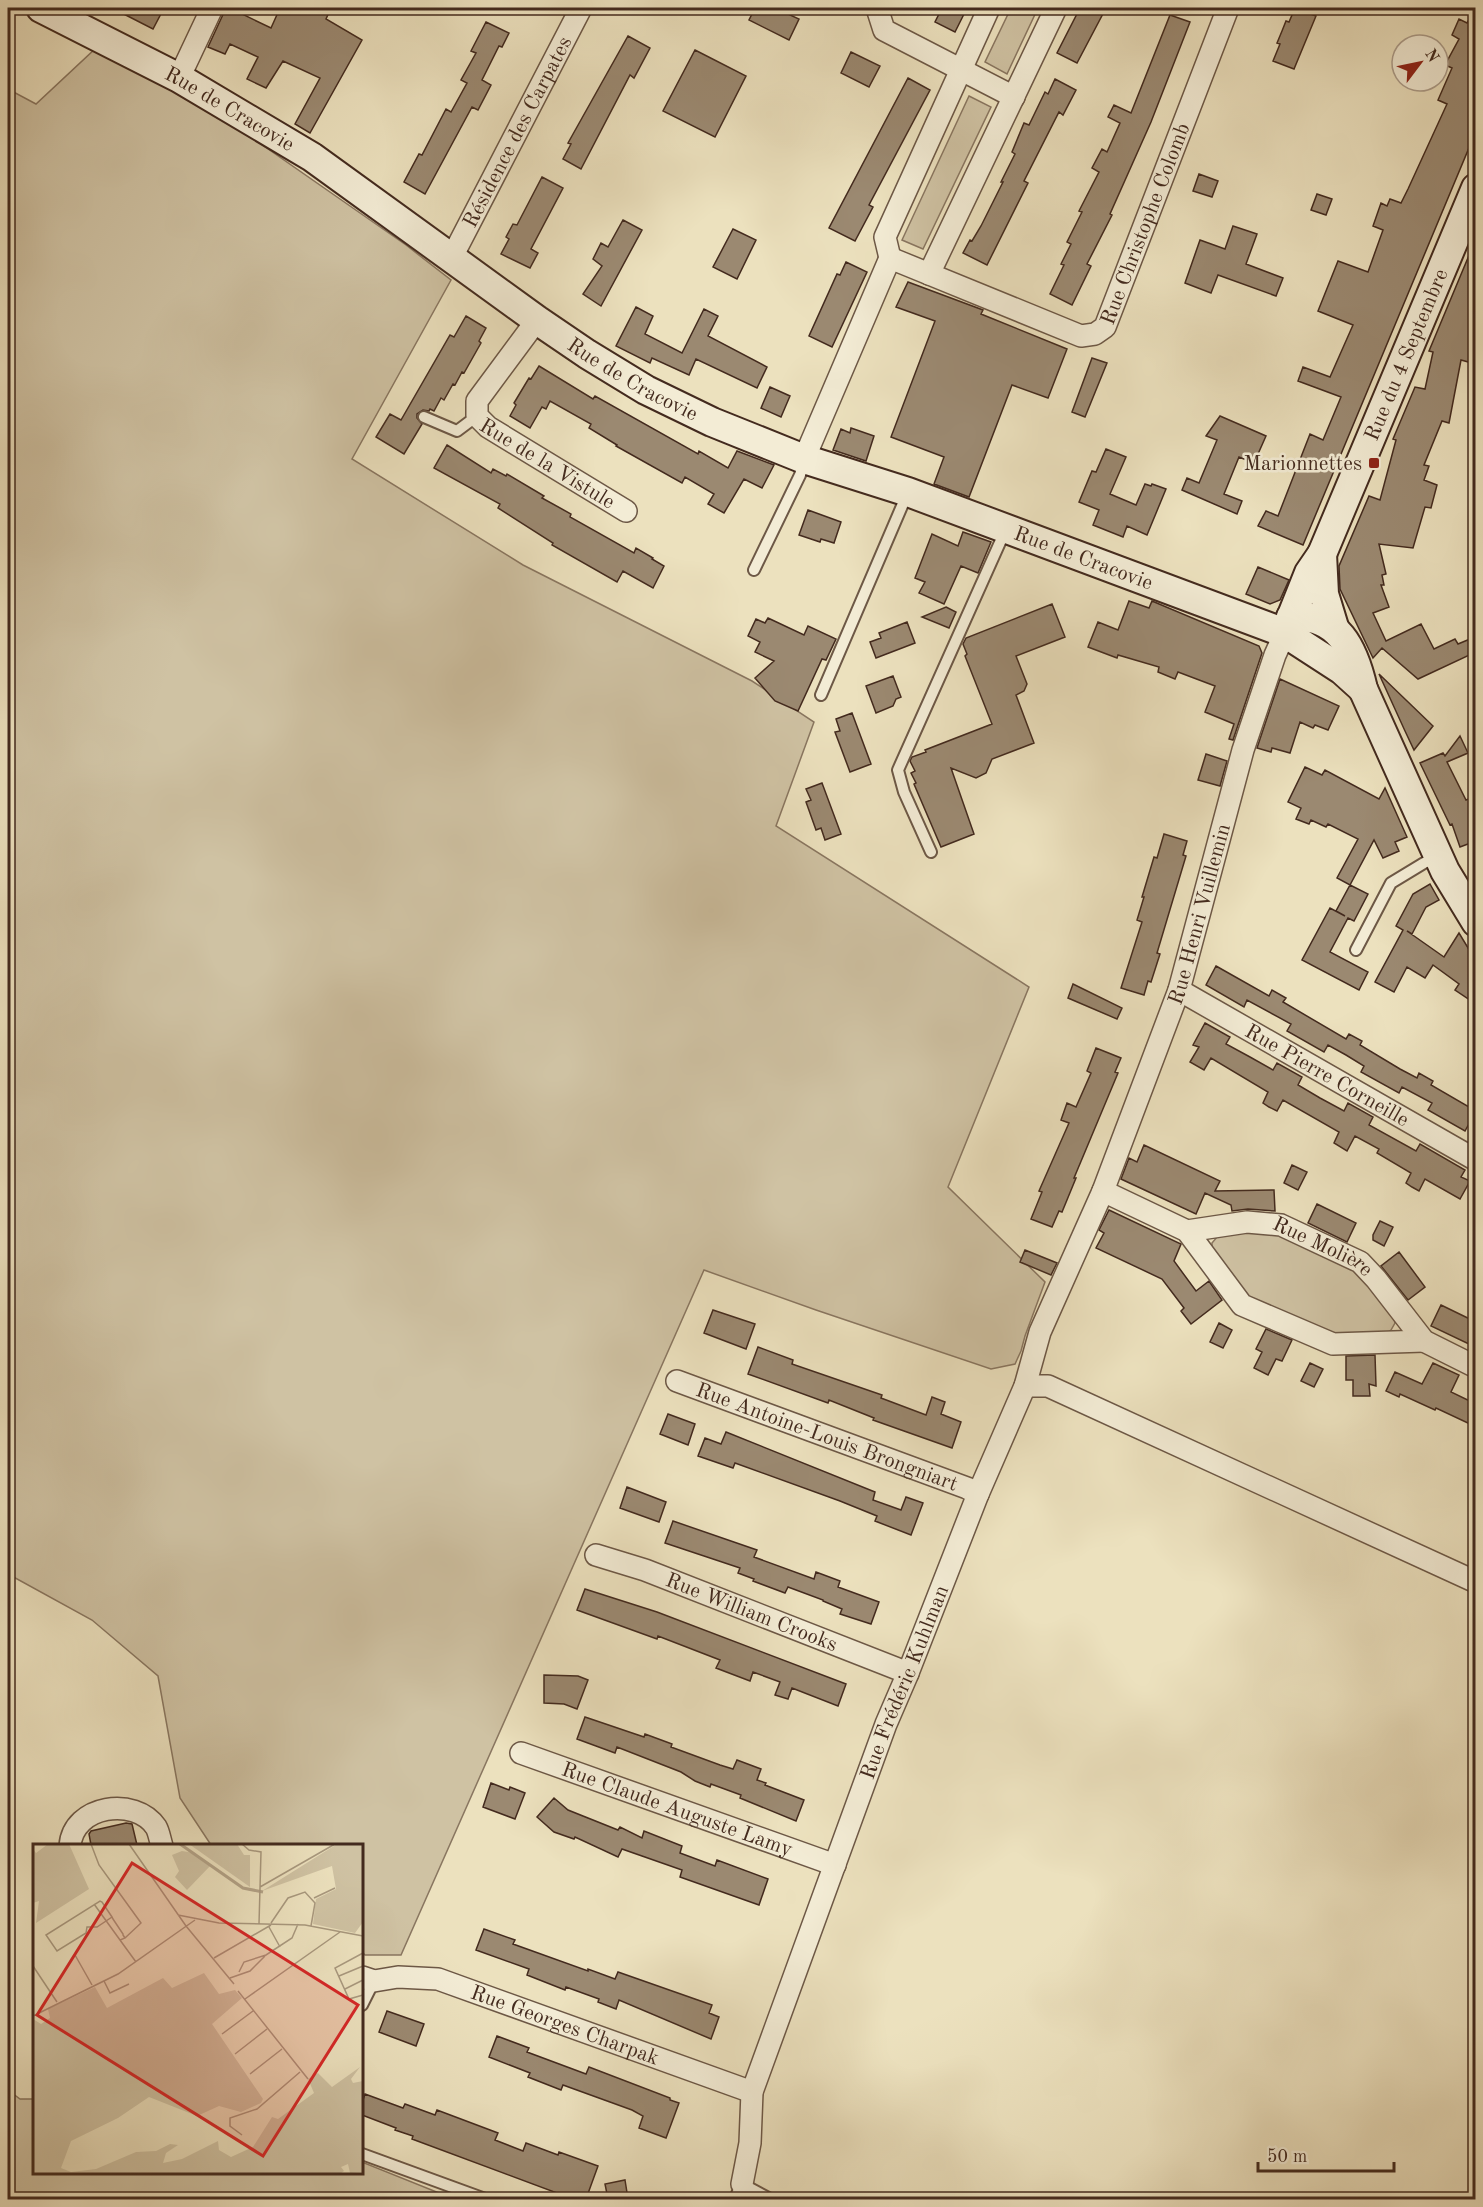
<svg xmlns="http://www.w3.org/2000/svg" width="1483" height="2207" viewBox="0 0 1483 2207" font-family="'Old Standard TT',serif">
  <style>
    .green { fill: #cfc2a3; stroke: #897660; stroke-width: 1.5 }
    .building { fill: #9b8971; stroke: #432a1e; stroke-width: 1.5 }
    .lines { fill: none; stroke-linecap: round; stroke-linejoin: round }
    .lane-casing { stroke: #6d5846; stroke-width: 14 }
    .street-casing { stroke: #6d5846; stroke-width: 24 }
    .secondary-casing { stroke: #432a1e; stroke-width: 32 }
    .lane { stroke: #f3ecd5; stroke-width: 10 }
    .street { stroke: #f3ecd5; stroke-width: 21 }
    .secondary { stroke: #f3ecd5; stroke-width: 28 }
    .poi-dot { fill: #8f2418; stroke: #f3ecd5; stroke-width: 2 }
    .labels { text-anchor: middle; stroke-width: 5; stroke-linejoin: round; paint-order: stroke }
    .street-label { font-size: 21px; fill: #432a1e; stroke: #f3ecd5 }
    .poi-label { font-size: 21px; fill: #432a1e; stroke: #f3ecd5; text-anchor: end }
    .inset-river { fill: none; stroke: #b3a388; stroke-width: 3 }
    .inset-road { fill: none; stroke: #a8987e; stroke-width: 1.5 }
    .view { fill: #d62828; fill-opacity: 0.15; stroke: #d62828; stroke-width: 3 }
    .inset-edge { fill: none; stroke: #432a1e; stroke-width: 3 }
  </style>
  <rect width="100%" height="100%" fill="#ece1be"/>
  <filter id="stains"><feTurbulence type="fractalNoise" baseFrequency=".00333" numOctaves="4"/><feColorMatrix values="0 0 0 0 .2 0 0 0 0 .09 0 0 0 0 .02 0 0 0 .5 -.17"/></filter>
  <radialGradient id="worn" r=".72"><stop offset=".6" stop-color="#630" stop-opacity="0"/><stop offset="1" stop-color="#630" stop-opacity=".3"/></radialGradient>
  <path class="green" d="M1011,8H1038L1007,74L985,62Z
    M95,49L192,96L406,245L451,280L352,459L523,565L752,681L814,722L776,826L1029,987L948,1187L1045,1282L1025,1336L1021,1351L1015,1364L991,1369L816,1310L704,1270L401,1955H365L362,1952V1846L211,1845L180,1798L158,1676L92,1620L8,1574V89L36,104Z
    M969,96L991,107L923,249L902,240Z
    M1265,1231L1287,1236L1365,1272L1393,1314L1395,1323L1391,1330L1384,1335L1332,1337L1246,1296L1212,1255V1243L1217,1237L1225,1233Z
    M8,2090L20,2099H34V2172H362V2162L454,2199H8Z"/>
  <path class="building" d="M112,8H164L153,29Z
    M226,8H245L242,14L271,28L280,8H331L326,19L362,40L310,133L295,124L320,78L283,61L266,88L247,79L258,57L230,44L225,54L208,47Z
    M755,8H775L799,19L789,40L749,20Z
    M942,8H967L955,32L935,22Z
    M1080,8H1106L1077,63L1057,53Z
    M1295,8L1316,16L1294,69L1273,61L1280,44L1277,43L1282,31L1286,21L1289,22Z
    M1476,8V131L1303,545L1258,526L1266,511L1278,516L1310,434L1323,440L1341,397L1298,381L1303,367L1330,377L1353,325L1318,311L1338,261L1368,272L1383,230L1373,226L1381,203L1387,206L1390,199L1401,203L1408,189L1447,104L1438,100L1452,68L1445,65L1459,39L1452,35L1459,19L1467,23Z
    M1170,15L1190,22L1151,122L1110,214L1112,215L1087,264L1091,266L1072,305L1050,294L1064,265L1061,264L1071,244L1067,242L1082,212L1079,211L1099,172L1092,168L1102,149L1107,152L1120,123L1108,117L1114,105L1131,113Z
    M486,22L509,33L502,47L499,46L482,80L491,85L478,110L472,107L425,194L404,182L419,154L422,155L446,109L451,112L467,83L461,80L476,53L471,51Z
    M628,36L650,48L634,78L630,75L581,169L563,159L571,144L568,143Z
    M695,50L746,76L715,137L663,111Z
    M851,52L880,66L869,87L841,73Z
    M908,78L930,90L869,205L873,207L855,241L829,228Z
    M1055,79L1076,90L1063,115L1059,112L1024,181L1028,183L987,265L963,253L970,240L972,241L981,226L1003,182H1001L1015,154L1012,152L1024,123L1029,125L1045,92L1048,94Z
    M1199,174L1218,181L1212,197L1193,191Z
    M542,177L563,188L531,249L538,253L530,268L501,254L509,239L506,237L513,224L517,225Z
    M1317,194L1332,199L1326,215L1311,210Z
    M623,220L642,230L601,306L583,294L602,266L593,259L601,243L608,247Z
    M1233,226L1257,234L1246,264L1283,278L1276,296L1218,275L1211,293L1185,283L1200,240L1225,249Z
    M733,229L756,240L737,279L713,267Z
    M1475,241L1476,353L1472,363L1461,360L1449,423L1442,421L1424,465L1429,466L1424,480L1437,485L1431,508L1425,507L1413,548L1379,544L1386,574L1382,575L1384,585H1381L1389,607L1373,613L1386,641L1421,624L1434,649L1455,639L1458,644L1470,639L1476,652L1418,679L1382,648L1373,658L1340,589L1339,566L1369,496L1380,500L1396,440L1393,439L1415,387L1425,389L1433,352L1429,351Z
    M846,262L867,272L832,347L809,336L837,274L840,275Z
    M908,282L983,310L981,314L1067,349L1048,398L1012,385L969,497L934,484L944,457L891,437L935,321L896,307Z
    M636,307L653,316L645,334L682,353L704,309L718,316L708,336L767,367L757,388L696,359L689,375L652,358L650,363L616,346Z
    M466,316L486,328L479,341L481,343L464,373L462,372L455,385L453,384L444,400L441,398L434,411L430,409L429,411L423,410L417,414V418L422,424L404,454L376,437L390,414L401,420L450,335L454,337Z
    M1092,358L1107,363L1085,417L1072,412Z
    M539,366L593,399L595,396L698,454L699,451L728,468L737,451L774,465L762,488L744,479L724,513L708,504L714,494L685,477L682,483L616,446L617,445L589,428L591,424L550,401L546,409L542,407L530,428L510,416L516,405L514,403L529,378L531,379Z
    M770,387L790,396L781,417L761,408Z
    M1220,416L1266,436L1254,463L1239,457L1224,494L1242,501L1237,514L1182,490L1187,478L1199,483L1217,440L1206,436Z
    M851,428L874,436L866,461L833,450L841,429L850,433Z
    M447,445L491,473L493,469L506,476L507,474L544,496L542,498L571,514L570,517L634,553L636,548L653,558L652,559L664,566L653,588L623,571L617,582L552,545L553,543L498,508L500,504L434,468Z
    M1106,449L1126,457L1110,494L1136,505L1145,484L1151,486L1152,484L1166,489L1147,535L1127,526L1123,537L1093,525L1099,510L1079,502L1092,471L1096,472Z
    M808,510L841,522L834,543L821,539L820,542L799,535Z
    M963,532L991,542L978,573L961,566L944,604L919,593L925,582L915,578L932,534L958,546Z
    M1258,567L1289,580L1280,600L1270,604L1246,594Z
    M1129,601L1149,608L1152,601L1259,646L1262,653L1233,740L1229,739L1234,724L1205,712L1215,686L1178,672L1175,679L1158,672L1159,667L1118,655L1117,658L1088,647L1098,622L1118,630Z
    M1052,604L1065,637L1016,656L1027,684L1024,691L1016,695L1034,743L992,759L986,773L976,778L951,768L974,834L941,847L914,784L916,783L911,773L915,771L910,761L912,757L926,752L925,750L992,724L965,656L967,654L963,644L966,638Z
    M946,607L956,612L949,628L922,617Z
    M768,618L804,635L808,626L836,639L826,660L822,659L798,711L775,701L755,678L774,661L755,652L760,642L748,636L756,619L765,623Z
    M907,622L915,643L876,658L870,642L881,638L879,633Z
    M1379,674L1433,726L1414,750L1405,731Z
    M893,676L901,697L896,699L893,706L876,713L866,686Z
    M1280,679L1339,706L1328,730L1315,725L1313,728L1300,722L1290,753L1272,748L1271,752L1257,748Z
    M852,713L871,764L850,772L835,732L840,731L836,719Z
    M1460,736L1468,753L1447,762L1466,800L1476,796V814L1470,817L1476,834V841L1460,847L1452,824L1450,825L1420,763L1443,753L1445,756Z
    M1206,754L1227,761L1220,786L1198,780Z
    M1305,767L1322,775L1325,770L1379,799L1385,788L1407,837L1395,842L1399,851L1383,858L1374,840L1350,885L1337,878L1358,839L1328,824L1326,827L1311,820L1309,824L1296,819L1301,808L1288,802Z
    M822,783L841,834L825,840L821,828L816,830L806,802L811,800L806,789Z
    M1164,834L1187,841L1183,855L1186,856L1157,953L1160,954L1151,982L1148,981L1144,995L1121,988L1142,922L1137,920L1144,897H1142L1154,857L1157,858Z
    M1430,884L1439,900L1426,907L1412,934L1407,931L1444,957L1459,933L1476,961V1004L1455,990L1459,984L1433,965L1425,978L1407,967L1394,992L1375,982L1403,930L1396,926L1413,894Z
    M1350,885L1368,894L1354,921L1348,918L1330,952L1368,972L1359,990L1302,960L1330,908L1345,916L1336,911Z
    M1216,966L1269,996L1272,990L1286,998L1283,1002L1346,1039L1349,1034L1362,1041L1360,1045L1400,1069L1417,1078L1419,1073L1433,1081L1431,1085L1476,1111L1465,1131L1428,1110L1432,1103L1402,1087L1399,1093L1361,1072L1364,1066L1346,1055L1328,1045L1324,1052L1287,1031L1291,1024L1247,1000L1244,1007L1206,985Z
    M1073,984L1122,1008L1117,1019L1068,998Z
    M1205,1023L1230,1037L1226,1044L1250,1057L1273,1070L1277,1063L1302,1077L1298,1085L1320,1098L1344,1111L1348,1103L1373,1117L1369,1125L1416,1151L1420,1144L1465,1170L1461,1177L1470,1181L1460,1199L1425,1179L1419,1191L1412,1187L1406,1183L1411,1173L1377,1153L1379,1149L1355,1136L1347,1151L1334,1143L1339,1132L1283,1100L1277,1111L1269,1107L1263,1103L1268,1092L1211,1058L1204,1070L1190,1062L1199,1047L1193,1045Z
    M1096,1048L1121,1058L1115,1072L1118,1073L1074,1178H1076L1062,1212L1059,1211L1052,1227L1031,1219L1042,1192L1039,1191L1069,1123L1061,1120L1067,1103L1076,1107L1091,1073L1087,1071Z
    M1144,1145L1220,1181L1215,1191L1274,1190L1275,1211L1248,1209L1232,1211L1231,1205L1205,1193L1196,1214L1121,1179L1129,1158L1137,1162Z
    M1292,1165L1307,1172L1298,1190L1284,1183Z
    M1317,1204L1356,1223L1347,1242L1308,1223Z
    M1109,1210L1181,1244L1174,1261L1196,1291L1209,1281L1222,1300L1191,1324L1181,1311L1184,1308L1162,1279L1096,1248L1104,1233L1099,1230Z
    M1380,1221L1393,1227L1384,1246L1373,1240V1235Z
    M1025,1250L1057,1263L1051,1275L1020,1262Z
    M1399,1252L1425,1287L1408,1300L1381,1266Z
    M1441,1305L1476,1322V1335L1471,1345L1431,1326Z
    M713,1310L755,1324L746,1349L704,1333Z
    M1219,1323L1232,1330L1223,1348L1210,1342Z
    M1266,1329L1292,1340L1282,1361L1276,1359L1268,1375L1254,1368L1262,1352L1256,1349Z
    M758,1347L793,1360L792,1364L882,1395L881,1398L926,1415L932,1397L945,1402L941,1414L961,1422L952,1448L873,1420L874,1418L829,1400L828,1403L748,1374Z
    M1375,1355L1376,1386L1369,1384L1370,1396H1353V1380H1346V1356Z
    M1310,1363L1323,1369L1314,1387L1301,1381Z
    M1433,1363L1459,1375L1451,1392L1476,1404V1412L1470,1424L1436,1408L1435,1410L1400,1394L1399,1397L1386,1391L1395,1372L1422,1384Z
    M668,1414L695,1424L688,1445L660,1434Z
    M726,1432L875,1492L873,1500L901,1510L906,1497L923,1503L911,1535L875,1521L877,1516L840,1501L735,1463L733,1468L698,1456L705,1438L721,1444Z
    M627,1487L666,1502L659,1522L620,1508Z
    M673,1521L757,1550L754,1557L814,1579L816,1572L840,1581L838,1587L879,1602L871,1624L840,1614L842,1609L823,1601V1600L788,1587L785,1593L753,1581L754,1579L738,1573L740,1568L665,1543Z
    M585,1589L657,1612L846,1684L838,1706L792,1688L788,1699L775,1695L780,1682L753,1672L750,1681L716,1668L720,1660L658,1636L657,1639L577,1610Z
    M544,1675L578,1676L588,1680L577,1709L564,1704L544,1703Z
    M585,1717L644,1737L645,1734L672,1744L671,1747L720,1765L733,1769L737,1760L761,1769L757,1780L766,1783L765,1785L804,1800L796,1821L740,1798L741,1795L711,1784L710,1787L695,1781L681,1772L617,1747L615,1753L577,1739Z
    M491,1783L509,1790L510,1787L525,1793L515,1819L483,1807Z
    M554,1798L568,1810L618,1830L620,1827L642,1838L644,1831L682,1846L680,1853L715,1866L717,1860L768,1879L759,1905L680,1877L682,1870L622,1849L618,1857L575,1837L574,1839L554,1832L537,1817Z
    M126,1823L132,1824L137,1845H91L89,1834L91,1831Z
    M484,1929L515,1940L513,1944L588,1971V1969L615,1979L618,1972L712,2005L709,2013L719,2017L711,2039L619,2000L616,2009L598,2002L599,1999L566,1987L565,1990L527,1975L529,1969L476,1950Z
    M387,2011L424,2024L416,2046L379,2032Z
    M497,2036L529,2048L527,2052L586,2074L589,2067L670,2098V2100L679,2103L666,2138L639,2128L643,2116L632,2110L563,2085L561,2090L528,2077L530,2073L489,2057Z
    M365,2094L403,2108L405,2104L435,2115L437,2110L498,2133L495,2140L523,2151L526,2143L558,2155L559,2152L598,2166L586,2199H573L412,2139L413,2136L395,2130L396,2128L362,2115V2103Z
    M625,2180L628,2199H608L605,2184Z"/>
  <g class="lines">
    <defs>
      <path id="lane" d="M424,417L457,431L477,416
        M754,570L800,475L804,461
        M821,695L908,492
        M931,852L904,792L898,770L1006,529
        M1356,950L1391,883L1424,863L1437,857
        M362,2005L374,1981
        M362,2154L488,2200
        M734,2200L742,2184L772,2200"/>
      <g id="street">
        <path d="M877,8L884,30L1014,97"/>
        <path d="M179,78L212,8"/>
        <path id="s1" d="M452,257L581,8"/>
        <path d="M890,258L885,237L989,8"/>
        <path d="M929,274L1056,8"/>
        <path id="s2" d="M537,320L477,401V416L488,427L626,511"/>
        <path id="s3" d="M804,459L890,258L1081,336L1095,334L1105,327L1228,8"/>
        <path id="s4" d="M1179,990L1476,1160"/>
        <path d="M1103,1191L1187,1231L1242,1305L1333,1344L1424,1341"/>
        <path id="s5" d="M1187,1231L1247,1222L1281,1225L1360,1262L1376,1279L1424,1341L1476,1367"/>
        <path id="s6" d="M677,1381L967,1488L978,1494"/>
        <path d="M1025,1386H1048L1476,1582"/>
        <path id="s7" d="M596,1555L645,1570L908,1673"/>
        <path id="s8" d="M521,1753L835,1865"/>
        <path d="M70,1846C73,1805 135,1796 156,1827C159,1832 160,1840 162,1846"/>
        <path id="s9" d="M362,1977L374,1981L398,1977L438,1979L752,2092"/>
        <path id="s10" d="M742,2184L750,2143L752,2092L886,1724L908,1673L978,1494L1025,1386L1040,1332L1103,1191L1179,990L1243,750L1275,655L1285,633"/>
      </g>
      <g id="secondary">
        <path id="s11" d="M41,8L179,78L312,157L537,320L587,354L646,390L712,422L804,459L908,492L1285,633L1342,670L1363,689"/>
        <path d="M1322,554L1324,594L1334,627"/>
        <path d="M1291,617C1338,613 1354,649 1363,689L1445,871L1476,922"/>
        <path id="s12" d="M1285,633L1309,573L1322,554L1476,188"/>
      </g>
    </defs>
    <use href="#lane" class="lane-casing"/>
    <use href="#street" class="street-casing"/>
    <use href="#secondary" class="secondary-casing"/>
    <use href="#lane" class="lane"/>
    <use href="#street" class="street"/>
    <use href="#secondary" class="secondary"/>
  </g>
  <rect class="poi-dot" x="1368" y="457" width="12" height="12" rx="3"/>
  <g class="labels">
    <g class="street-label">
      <text dy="7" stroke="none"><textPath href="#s11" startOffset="214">Rue de Cracovie</textPath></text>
      <text dy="7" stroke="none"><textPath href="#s1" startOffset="141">Résidence des Carpates</textPath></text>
      <text dy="7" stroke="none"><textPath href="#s3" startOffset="562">Rue Christophe Colomb</textPath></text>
      <text dy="7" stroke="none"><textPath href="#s12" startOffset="304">Rue du 4 Septembre</textPath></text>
      <text dy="7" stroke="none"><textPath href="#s11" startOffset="700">Rue de Cracovie</textPath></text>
      <text dy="7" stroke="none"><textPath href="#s2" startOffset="201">Rue de la Vistule</textPath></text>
      <text dy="7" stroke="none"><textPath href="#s11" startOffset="1186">Rue de Cracovie</textPath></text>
      <text dy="7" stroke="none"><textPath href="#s10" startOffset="1354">Rue Henri Vuillemin</textPath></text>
      <text dy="7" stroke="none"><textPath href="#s4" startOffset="171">Rue Pierre Corneille</textPath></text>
      <text dy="7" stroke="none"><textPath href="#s5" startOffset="142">Rue Molière</textPath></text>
      <text dy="7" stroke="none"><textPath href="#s6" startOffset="160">Rue Antoine-Louis Brongniart</textPath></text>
      <text dy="7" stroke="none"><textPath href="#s7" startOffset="166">Rue William Crooks</textPath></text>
      <text dy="7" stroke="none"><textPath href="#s10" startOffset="530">Rue Frédéric Kuhlman</textPath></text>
      <text dy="7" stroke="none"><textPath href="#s8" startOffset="166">Rue Claude Auguste Lamy</textPath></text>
      <text dy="7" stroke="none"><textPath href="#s9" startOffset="212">Rue Georges Charpak</textPath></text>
    </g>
    <g class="poi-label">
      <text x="1362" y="470">Marionnettes</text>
    </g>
  </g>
  <g transform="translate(33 1844)">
    <rect width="330" height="330" fill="#ece1be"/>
    <path d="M15,0H36L56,45L3,79L6,57L0,59V5L3,9ZM156,0H204L211,11H217V43ZM304,0H330V78L322,89L280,80L283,55L303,45L299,22L229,47ZM149,7L161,9L178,21L154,46L142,33L146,27L139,11ZM171,129L186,150L202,146L209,154L179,180L230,255L228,259L208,268L186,262L164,272L116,253L85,274L38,297L28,324L38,328L63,325L103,308L123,307L137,300L145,301L133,309L130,319L149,315L185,297L186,306L198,313L220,303L239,273L245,275L281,249L275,235L285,229L299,243L327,223L318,235L320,239L330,237V328L317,329L315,320L308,323L311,327L307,330H0V175L8,180L17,174L15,165L62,143L74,164L130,134L139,144Z" fill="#cfc2a3"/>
    <path class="inset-river" d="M147,0L210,44L230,48"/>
    <path class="inset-road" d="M58,0L66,21L108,79L92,94M96,0L153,82L201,140M209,0L216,6L228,8L226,80M227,43L302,0M281,54L302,44M61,60L87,96M145,71L186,79L272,81L330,92M79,73L64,83H54L53,89L24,107L13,91L67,57L69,58L79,73L80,75L90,90V91L92,94L87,96L103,118M238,79L255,54L272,48L282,59L278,82M236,83L247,103M330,109L302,124L316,155L330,151M42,111L59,141M181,114L238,81M0,122L24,158M206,128L211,118L233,111L259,94L265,80M306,132L330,122M197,134L217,127L232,112M71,137L77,149L96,140M312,145L330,136M205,147L275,235M212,155L307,88M0,172L85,130L162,76M189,190L220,167M202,210L234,185M217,230L249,205M209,291L197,282V274L224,265L267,228"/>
    <path class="view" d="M99,19L325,161L230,312L4,171Z"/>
    <rect width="330" height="330" class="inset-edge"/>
  </g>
  <rect width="1483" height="2207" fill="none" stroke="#ece1be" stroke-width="30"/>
  <rect x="9" y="9" width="1465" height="2189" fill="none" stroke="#432a1e" stroke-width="3"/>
  <rect x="15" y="15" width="1453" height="2177" fill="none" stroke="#432a1e" stroke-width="1.5"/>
  <g transform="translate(1420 63) rotate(58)"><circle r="28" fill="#f3ecd5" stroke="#ad9e8c" stroke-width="1.5"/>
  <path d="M0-4.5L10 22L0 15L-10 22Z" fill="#8f2418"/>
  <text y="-9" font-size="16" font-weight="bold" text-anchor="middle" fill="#432a1e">N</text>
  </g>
  <path d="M1258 2162v9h136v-9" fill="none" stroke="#432a1e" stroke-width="3"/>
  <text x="1267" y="2162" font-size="18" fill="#432a1e" stroke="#f3ecd5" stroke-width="4.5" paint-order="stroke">50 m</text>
  <rect width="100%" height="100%" filter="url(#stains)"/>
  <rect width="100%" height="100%" fill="url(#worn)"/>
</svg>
